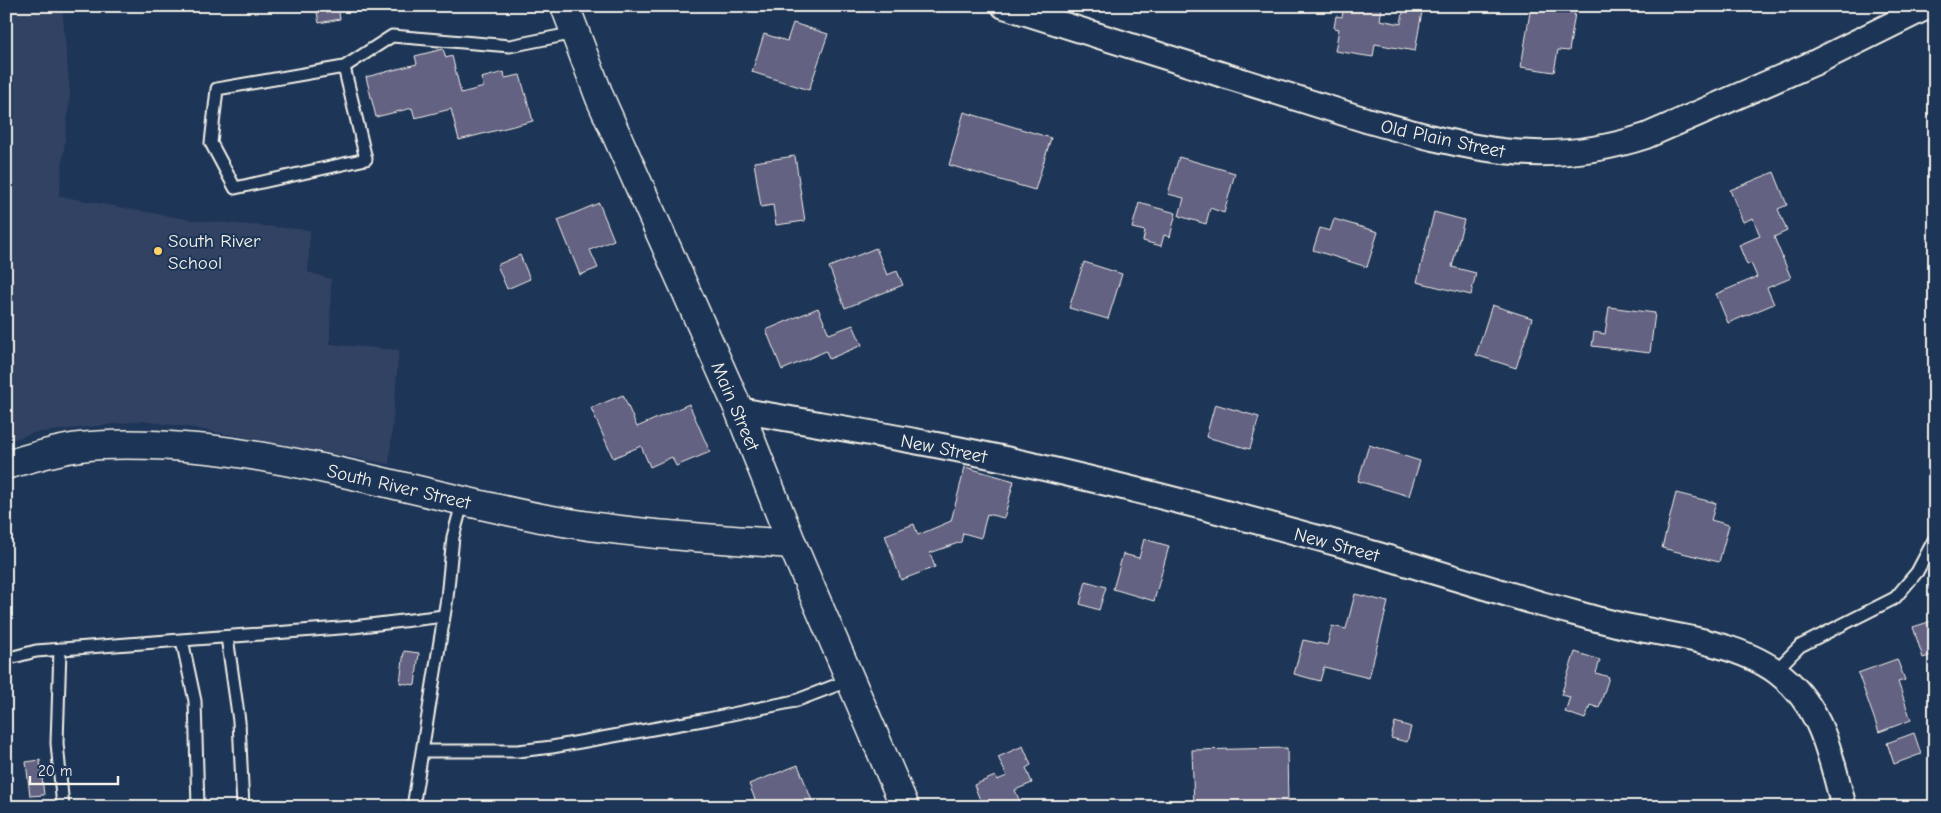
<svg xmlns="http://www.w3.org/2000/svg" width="1941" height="813" viewBox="0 0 1941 813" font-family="'Comic Neue',sans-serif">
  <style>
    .built { fill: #324264 }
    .building { fill: #646283; stroke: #f4f1e8 }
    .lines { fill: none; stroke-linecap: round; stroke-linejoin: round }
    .lane-casing { stroke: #f4f1e8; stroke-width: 15 }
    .street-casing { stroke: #f4f1e8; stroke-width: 28 }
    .secondary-casing { stroke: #f4f1e8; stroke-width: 31 }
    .primary-casing { stroke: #f4f1e8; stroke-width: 31 }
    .lane { stroke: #1d3557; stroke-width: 11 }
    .street { stroke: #1d3557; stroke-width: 24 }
    .secondary { stroke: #1d3557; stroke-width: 28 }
    .primary { stroke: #1d3557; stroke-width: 28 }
    .poi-dot { fill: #ffd166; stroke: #1d3557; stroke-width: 2 }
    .labels { text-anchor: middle; stroke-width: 4; stroke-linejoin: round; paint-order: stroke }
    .street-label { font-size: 19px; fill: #f4f1e8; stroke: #1d3557 }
    .poi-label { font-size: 19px; fill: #f4f1e8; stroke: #1d3557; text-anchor: start }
  </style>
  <rect width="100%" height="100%" fill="#1d3557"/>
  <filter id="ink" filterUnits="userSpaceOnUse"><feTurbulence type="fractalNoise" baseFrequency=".02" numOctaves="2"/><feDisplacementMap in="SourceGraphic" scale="10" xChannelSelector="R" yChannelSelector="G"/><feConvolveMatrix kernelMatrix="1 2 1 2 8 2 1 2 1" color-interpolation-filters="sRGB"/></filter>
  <g filter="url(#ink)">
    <path class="built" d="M6,6H62L70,94L59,196L191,220L310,230L308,272L331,279L330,344L399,350L389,464L188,427L142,421L33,433L6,442Z"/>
    <path class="building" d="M338,6L340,19L319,23L316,7Z
      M1344,6L1382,7L1380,20L1401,24L1404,6H1423L1415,51L1375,44L1373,57L1335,51L1339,29L1334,28L1336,16L1342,17Z
      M1531,6L1575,13L1569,51L1558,50L1554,72L1521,67Z
      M793,23L828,34L809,90L752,72L764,34L787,41Z
      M443,49L446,58L452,56L461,93L484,87L481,78L504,72L505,78L520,75L533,121L459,140L451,109L415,118L412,108L376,117L366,77L417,64L415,56Z
      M964,112L1051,138L1035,190L949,165Z
      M795,156L805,221L776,225L773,205L761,207L754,162Z
      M1179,157L1235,173L1224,213L1210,208L1206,224L1179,216L1184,198L1168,194Z
      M1774,172L1787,205L1778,209L1787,231L1774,237L1791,278L1767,288L1774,304L1728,323L1716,294L1757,277L1751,263L1747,265L1739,245L1760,236L1753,218L1743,222L1730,190Z
      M599,203L614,240L590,250L598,268L580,275L558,220Z
      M1139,203L1176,213L1170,237L1164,235L1161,246L1143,241L1145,231L1132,228Z
      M1434,212L1464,220L1452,267L1476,273L1471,295L1417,282Z
      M1334,219L1378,232L1367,267L1313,250L1320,228L1330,231Z
      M876,248L887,275L897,271L903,285L845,308L829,267Z
      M520,255L530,279L507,289L497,265Z
      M1084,262L1122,274L1108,319L1069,308Z
      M1492,305L1532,318L1516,368L1476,355Z
      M1609,307L1655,313L1650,353L1592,346L1594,332L1605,334Z
      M818,308L829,334L853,325L862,345L829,359L826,351L782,370L766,330Z
      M623,395L637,427L689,404L710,452L676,466L672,457L650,467L641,446L613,458L591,408Z
      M1215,404L1259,417L1250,449L1206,437Z
      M1369,445L1420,461L1409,496L1358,481Z
      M965,467L1014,481L1004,518L987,514L981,538L963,533L961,542L930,553L935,567L901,580L885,535L914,524L918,535L951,521Z
      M1676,493L1716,503L1711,520L1729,525L1719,562L1662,548Z
      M1144,539L1169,546L1154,601L1113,589L1123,554L1139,558Z
      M1086,581L1106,587L1099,610L1080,604Z
      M1355,594L1388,602L1369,678L1324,667L1320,681L1294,674L1303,640L1327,645L1332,626L1346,629Z
      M1935,620V654L1923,658L1913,627Z
      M404,651L419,653L415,685L400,683Z
      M1575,652L1600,660L1596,673L1609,677L1599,708L1590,705L1585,719L1565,712L1570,697L1561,695Z
      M1897,659L1905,680L1898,682L1911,720L1879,732L1858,673Z
      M1395,722L1411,727L1407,742L1391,738Z
      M1914,733L1921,754L1894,764L1887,743Z
      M1023,746L1031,765L1026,768L1032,783L1015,790L1022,807H978L982,805L974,785L995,776L997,780L1007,776L998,757Z
      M1287,748L1288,807H1194L1192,750Z
      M40,760L44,795L30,796L26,762Z
      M798,765L814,806L758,807L749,784Z"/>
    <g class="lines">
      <defs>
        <path id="lane" d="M344,67L366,159L235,188L211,143L217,89L344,67L392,36L510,46L575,33
          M227,637L239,721L243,807
          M182,640L195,701L198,807
          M60,649L57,743L63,807
          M6,659L36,651L353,627L444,616
          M1775,671L1800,646L1895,598L1917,572L1935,538
          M422,751H518L552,747L708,719L795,701L850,680
          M413,807L447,598L453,537L463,500"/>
        <path id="street" d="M1004,6L1366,120C1466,148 1543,170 1646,136L1814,63L1929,6
          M739,410C838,428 938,443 1036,466C1152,493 1267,523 1382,556C1435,572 1488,588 1541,604C1569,611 1597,620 1625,626C1673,636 1736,642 1777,672C1823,706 1830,756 1844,807"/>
        <path id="secondary" d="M6,465C30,458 55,450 80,447C122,442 166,445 208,449C321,462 430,496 541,518C624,534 708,538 792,544"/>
        <path id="primary" d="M565,6L600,98L739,410L792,544L905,807"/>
      </defs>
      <use href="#lane" class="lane-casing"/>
      <use href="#street" class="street-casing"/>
      <use href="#secondary" class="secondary-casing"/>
      <use href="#primary" class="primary-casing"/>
      <use href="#lane" class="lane"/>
      <use href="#street" class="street"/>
      <use href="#secondary" class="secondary"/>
      <use href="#primary" class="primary"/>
    </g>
  </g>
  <circle class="poi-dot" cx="158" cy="251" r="5"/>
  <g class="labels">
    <g class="street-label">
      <text transform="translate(1443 138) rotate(12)" y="7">Old Plain Street</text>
      <text transform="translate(736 406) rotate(67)" y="7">Main Street</text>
      <text transform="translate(944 448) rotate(11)" y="7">New Street</text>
      <text transform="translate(399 486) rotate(13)" y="7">South River Street</text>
      <text transform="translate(1337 544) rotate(15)" y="7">New Street</text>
    </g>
    <g class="poi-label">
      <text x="168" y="247">South River<tspan x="168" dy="22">School</tspan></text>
    </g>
  </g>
  <rect width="1941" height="813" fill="none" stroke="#1d3557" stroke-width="25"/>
  <rect x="12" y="12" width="1916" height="788" fill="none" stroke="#f4f1e8" stroke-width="2" filter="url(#ink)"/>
  <path d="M30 776v8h88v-8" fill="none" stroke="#f4f1e8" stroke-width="2.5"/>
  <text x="38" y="776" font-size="15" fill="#f4f1e8" stroke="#1d3557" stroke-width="4" paint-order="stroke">20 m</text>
</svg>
